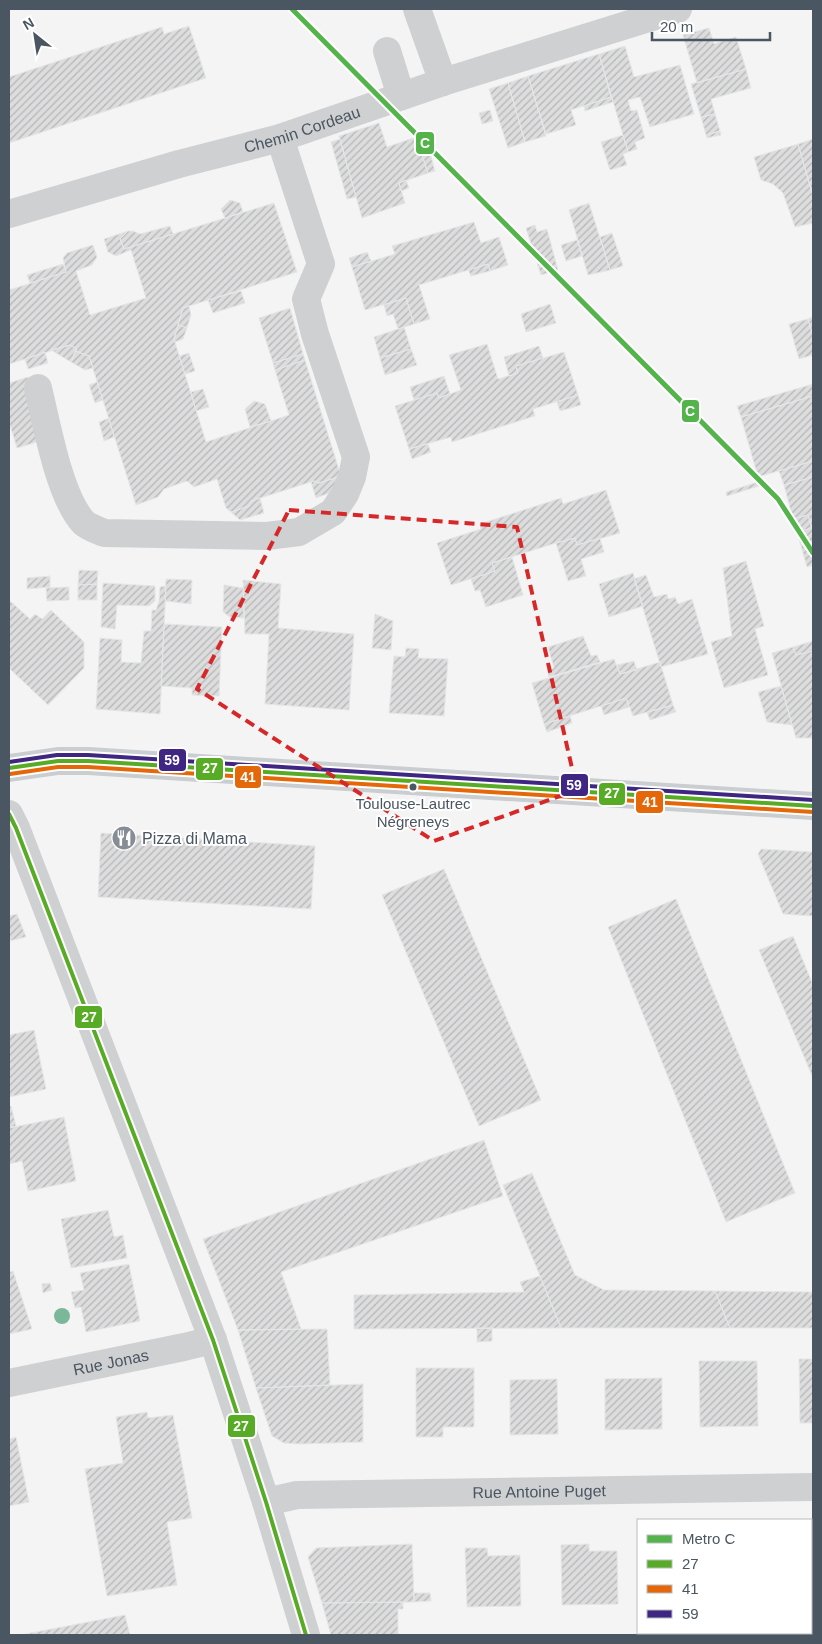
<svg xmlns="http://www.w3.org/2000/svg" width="822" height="1644" viewBox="0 0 822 1644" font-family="Helvetica,sans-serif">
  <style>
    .building { fill: url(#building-hatch); stroke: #e5e6e7 }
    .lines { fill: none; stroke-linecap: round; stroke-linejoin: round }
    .minor { stroke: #ced0d2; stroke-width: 28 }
    .major { stroke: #caced1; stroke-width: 28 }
    .bus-1-casing { stroke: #fff; stroke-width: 8 }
    .bus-2-casing { stroke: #fff; stroke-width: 8 }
    .bus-3-casing { stroke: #fff; stroke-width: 8 }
    .bus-1 { stroke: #58ac25; stroke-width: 4 }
    .bus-2 { stroke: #e46809; stroke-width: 4 }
    .bus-3 { stroke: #3f2682; stroke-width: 4 }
    .metro-1-casing { stroke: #fff; stroke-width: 9 }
    .metro-1 { stroke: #54b34b; stroke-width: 5 }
    .tree { fill: #7ab899 }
    .marked { fill: none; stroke: #d62828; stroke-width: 4; stroke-dasharray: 10 6; stroke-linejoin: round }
    .bus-dot { fill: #4a5661; stroke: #fff; stroke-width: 2 }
    .labels { text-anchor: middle; stroke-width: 4; stroke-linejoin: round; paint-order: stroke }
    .bus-label { font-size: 15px; fill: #4a5661; stroke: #fff }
    .street-label { font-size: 16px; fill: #4a5661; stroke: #fff }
    .poi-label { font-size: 16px; fill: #4a5661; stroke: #fff; text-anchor: start }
    .line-badge { stroke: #fff; stroke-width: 2 }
    .badge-label { font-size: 14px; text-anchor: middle; font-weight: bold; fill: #fff }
  </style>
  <defs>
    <pattern id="building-hatch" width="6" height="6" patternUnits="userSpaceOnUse" patternTransform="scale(1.25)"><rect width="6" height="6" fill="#ddddde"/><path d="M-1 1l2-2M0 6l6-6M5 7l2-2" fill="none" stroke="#b5b6b7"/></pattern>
  </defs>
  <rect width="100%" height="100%" fill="#f4f4f4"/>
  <path class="building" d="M189,26L206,78L9,143V77L162,27L164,34Z
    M709,28L714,44L736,37L746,69L697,83L683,35Z
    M625,46L634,77L680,65L694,114L650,127L640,97L628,100L631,111L637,110L645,138L635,142L637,149L628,152L599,54Z
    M599,54L611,97L571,110L576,125L546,134L528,76Z
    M746,69L751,88L711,99L715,114L701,117L691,84Z
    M528,76L546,136L525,142L508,83Z
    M508,83L525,142L508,148L489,89Z
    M611,97L613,102L585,111L584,106Z
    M490,110L493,121L482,124L479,113Z
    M715,114L720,131L706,135L701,117Z
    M379,123L387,147L416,137L428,173L399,183L405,203L362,218L339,136Z
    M720,131L721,135L707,138L706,135Z
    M425,135L435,171L428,173L416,137Z
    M623,135L628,152L623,154L627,165L610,170L601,142Z
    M340,139L356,197L347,199L331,142Z
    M813,139V196L798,144Z
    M798,144L813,196V223L795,227L783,193L773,184L761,180L754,157Z
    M406,180L409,188L401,191L399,183Z
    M230,200L240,203L243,212L225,218L221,209Z
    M274,203L297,272L183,308L174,339L206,442L289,415L275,370L305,360L340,473L338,477L319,483L314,481L251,501L249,506L231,512L226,508L217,479L194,487L187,481L164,489L158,497L136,505L89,356L75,351L77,349L70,345L9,364V290L66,272L63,258L67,253L93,245L97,257L92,265L76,271L90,315L146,298L131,250L116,256L108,252L104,239L128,231L120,239L124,249Z
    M589,203L610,270L588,275L569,210Z
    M474,222L481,243L499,237L508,265L490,271L488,264L419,285L430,319L414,324L406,298L365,310L352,267L395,254L392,246Z
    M535,225L537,232L547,229L558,270L541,275L526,228Z
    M170,226L173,234L124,249L120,239L128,231H133L140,234Z
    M612,233L623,266L610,270L600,237Z
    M577,240L582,256L566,261L561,245Z
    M367,252L371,261L352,267L349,258Z
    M63,264L66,272L30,283L27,275Z
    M488,264L490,271L471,276L468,270Z
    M241,291L245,303L213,313L208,300Z
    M406,298L414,324L398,329L393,314L387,316L384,305Z
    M550,304L556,323L526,332L521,314Z
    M189,306L191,315L187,328L178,325L183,308Z
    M290,308L303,354L273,363L259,318Z
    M812,317L813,332L812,333L808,319Z
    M808,319L812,333L813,332V355L799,359L789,324Z
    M178,325L187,328L183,339L175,342L174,339Z
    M404,327L411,349L380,358L374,337Z
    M487,344L498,379L518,373L516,366L564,352L578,395L533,409L535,416L452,442L451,437L409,449L395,406L437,393L439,398L461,390L449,355Z
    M70,345L77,349L71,362L51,350Z
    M539,346L543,358L516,366L518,373L509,376L504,357Z
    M411,349L417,365L385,375L380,358Z
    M75,351L89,356L93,368L85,370L71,362Z
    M45,352L48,363L28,369L25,359Z
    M189,353L195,371L185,374L179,356Z
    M303,354L305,360L275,370L273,363Z
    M444,376L450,394L439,398L437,393L414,400L410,387Z
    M28,377L47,439L17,448L9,422V383Z
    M97,382L103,400L95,403L89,385Z
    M813,384V396L741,417L737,406Z
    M203,389L209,407L196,411L191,392Z
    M578,395L581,405L560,411L557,402Z
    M813,396V461L758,477L741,417Z
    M254,401L265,404L271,421L250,427L245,409Z
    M109,418L114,437L104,441L99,422Z
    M428,444L431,452L412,459L409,449Z
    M813,461V477L784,485L779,471Z
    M338,477L332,492L316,498L311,482L314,481L319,483Z
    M813,477V565L807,567L797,532L812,528L808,515L793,519L784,485Z
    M758,482L759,486L727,496L726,492Z
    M606,490L620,533L577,545L575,538L556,543L492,563L495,571L451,585L437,543L481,529L480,524L561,498L563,504Z
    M260,498L264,513L240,520L231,512L249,506L251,501Z
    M808,515L812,528L797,532L793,519Z
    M575,538L577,545L600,538L604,552L581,559L586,576L568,581L556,543Z
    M512,557L523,595L486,607L480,590L475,591L471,579L495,571L492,563Z
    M746,561L764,626L755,629L768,675L724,688L711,642L732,636L723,568Z
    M79,570L98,571L97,584L78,585Z
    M633,573L643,606L609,617L599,584Z
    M646,575L654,597L667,594L668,599L675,597L678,604L692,599L708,654L661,667L634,579Z
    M50,576V587L27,589V578Z
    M166,579L192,580L191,604L165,601Z
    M243,580L281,584L278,628L354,634L349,710L265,704L269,634H245Z
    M103,583L155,586V601L149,606L117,605L115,629L101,627Z
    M97,584V600H78V585Z
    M224,585L243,588L244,618L230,617L223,612Z
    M166,586L160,714L96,709L100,638L122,640L121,662L141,663L144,631H151L152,610H156L159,601L160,587Z
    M69,587V600L47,601L46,588Z
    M9,600L30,619L35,614L42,619L51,610L84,642V668L48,705L9,668Z
    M375,614L393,621L391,650L372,648Z
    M164,624L222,627L219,696L192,695V688L161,686Z
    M583,636L591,656L597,655L600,662L549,677L547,670L554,668L548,647Z
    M813,641V651L796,655L793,647Z
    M793,647L796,655L813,651V738H796L772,653Z
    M406,648L419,649L418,658L448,659L444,716L389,713L394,656L405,657Z
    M614,659L620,674L660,662L673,705L633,716L626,698L544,724L532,683Z
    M634,661L637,670L620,674L617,665Z
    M781,686L792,725L767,722L758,692Z
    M626,698L629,707L604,715L601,706Z
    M673,705L676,712L650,720L647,712Z
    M570,716L572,723L547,732L544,724Z
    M101,833L315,846L311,909L98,897Z
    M761,849L813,852V916L783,914L758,854Z
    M444,869L541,1100L479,1126L382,895Z
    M676,899L795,1193L726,1222L608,927Z
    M17,914L26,937L9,941V916Z
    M793,936L813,985V1078L759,950Z
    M34,1030L46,1089L9,1097V1035Z
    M11,1106L16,1126L9,1128V1107Z
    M64,1117L76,1181L28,1191L22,1161L9,1164V1128Z
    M484,1140L503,1196L281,1272L301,1329L238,1330L203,1239Z
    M532,1173L575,1275L604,1290L715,1291L730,1328H561L503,1185Z
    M108,1210L114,1237L123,1235L127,1258L71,1268L61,1219Z
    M129,1264L140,1321L86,1332L81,1307L75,1308L71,1292L84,1290L80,1273Z
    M13,1271L32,1329L9,1334V1272Z
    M540,1276L561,1328L354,1329V1295L524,1292L520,1282Z
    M50,1283L52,1290L43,1293L42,1284Z
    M715,1291L813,1292V1328H730Z
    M477,1328H492V1341L477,1342Z
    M327,1329L330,1385L256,1388L238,1330Z
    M799,1359H813V1423H800Z
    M699,1361H757L758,1426L700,1427Z
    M416,1368H474V1427H443V1437H416Z
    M662,1378V1429L605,1430V1379Z
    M557,1379L558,1434L510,1435V1380Z
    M363,1384V1442L300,1444L284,1443L272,1436L256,1388Z
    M147,1412L148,1418L173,1415L192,1518L167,1522L177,1585L107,1596L85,1469L123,1463L116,1417Z
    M16,1437L29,1502L9,1506V1439Z
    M412,1544L414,1602L322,1603L308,1557L316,1548Z
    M589,1544V1551H617L618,1604L562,1605L561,1545Z
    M465,1548H487L488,1556L520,1555L521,1606L467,1607Z
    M414,1593H430L431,1601L414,1602Z
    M403,1602V1609H398V1635H331L322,1603Z
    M125,1615L130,1635H20Z"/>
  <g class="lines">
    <g class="minor">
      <path d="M417,9L443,82"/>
      <path d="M387,51L401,96"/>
      <path id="s1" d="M9,214L179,164L280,138L443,82L678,9"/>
      <path d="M38,388C47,425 59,495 83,522C88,527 97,530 104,533L267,536L299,532L333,512L345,494L352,477L356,457L315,334L306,299L321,264L280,138"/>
      <path d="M9,814L16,828L213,1340L266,1502L306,1635"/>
      <path id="s2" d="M9,1383L184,1347L213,1340"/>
      <path id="s3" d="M266,1502L297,1495L813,1487"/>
    </g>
    <path class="major" d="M9,768L58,761H88L813,806"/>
    <defs>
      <path id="bus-1" d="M9,768L58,761H88L813,806
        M9,814L16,828L213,1340L266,1502L306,1635"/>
      <path id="bus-2" d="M10,774L58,767H88L813,812"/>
      <path id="bus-3" d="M9,762L57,755H88L813,800"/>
    </defs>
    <use href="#bus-1" class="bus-1-casing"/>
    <use href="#bus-2" class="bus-2-casing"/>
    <use href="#bus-3" class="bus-3-casing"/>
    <use href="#bus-1" class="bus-1"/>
    <use href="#bus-2" class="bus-2"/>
    <use href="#bus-3" class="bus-3"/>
    <defs>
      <path id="metro-1" d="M292,9L778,499L813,553"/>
    </defs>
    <use href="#metro-1" class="metro-1-casing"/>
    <use href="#metro-1" class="metro-1"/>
  </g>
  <circle class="tree" cx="62" cy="1316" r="8"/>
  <path class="marked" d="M289,510L517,527L577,790L434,841L197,689Z"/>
  <defs>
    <symbol id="restaurant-disc" viewBox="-11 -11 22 22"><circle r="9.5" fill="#868d94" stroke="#fff"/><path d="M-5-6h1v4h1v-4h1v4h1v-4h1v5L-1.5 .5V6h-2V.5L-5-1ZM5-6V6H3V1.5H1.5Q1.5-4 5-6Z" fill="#fff"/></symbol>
  </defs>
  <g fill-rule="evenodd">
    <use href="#restaurant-disc" x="110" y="824" width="28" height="28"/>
  </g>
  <circle class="bus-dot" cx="413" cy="787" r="4.5"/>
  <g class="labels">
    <g class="bus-label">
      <text x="413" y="809">Toulouse-Lautrec<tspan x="413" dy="18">Négreneys</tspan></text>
    </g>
    <g class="street-label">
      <text dy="6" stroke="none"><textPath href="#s1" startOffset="305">Chemin Cordeau</textPath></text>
      <text dy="6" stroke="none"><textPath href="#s2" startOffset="104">Rue Jonas</textPath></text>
      <text dy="6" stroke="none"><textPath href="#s3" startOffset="274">Rue Antoine Puget</textPath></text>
    </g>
    <g class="poi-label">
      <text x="142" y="844">Pizza di Mama</text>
    </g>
  </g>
  <g class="line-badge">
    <rect x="415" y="131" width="20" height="24" rx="5" fill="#54b34b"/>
    <rect x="681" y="399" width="19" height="24" rx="5" fill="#54b34b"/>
    <rect x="158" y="748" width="29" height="24" rx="5" fill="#3f2682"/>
    <rect x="195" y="757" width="29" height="24" rx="5" fill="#58ac25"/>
    <rect x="234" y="765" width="28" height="24" rx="5" fill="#e46809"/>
    <rect x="560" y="773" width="29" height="24" rx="5" fill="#3f2682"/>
    <rect x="598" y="782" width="28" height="24" rx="5" fill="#58ac25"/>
    <rect x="635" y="790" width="29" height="24" rx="5" fill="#e46809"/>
    <rect x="74" y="1005" width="29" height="24" rx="5" fill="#58ac25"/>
    <rect x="227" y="1414" width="29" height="24" rx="5" fill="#58ac25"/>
  </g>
  <g class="badge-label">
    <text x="425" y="148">C</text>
    <text x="690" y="416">C</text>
    <text x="172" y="765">59</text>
    <text x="210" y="773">27</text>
    <text x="248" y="782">41</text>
    <text x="574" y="790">59</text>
    <text x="612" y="798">27</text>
    <text x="650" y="807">41</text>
    <text x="89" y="1022">27</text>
    <text x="241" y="1431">27</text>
  </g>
  <rect width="822" height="1644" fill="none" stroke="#4a5661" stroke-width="20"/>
  <rect x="637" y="1519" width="175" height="115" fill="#ffffff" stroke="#b7bbc0"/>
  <rect x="647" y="1535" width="25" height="8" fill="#54b34b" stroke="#b7bbc0"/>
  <text x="682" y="1544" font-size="15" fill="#4a5661">Metro C</text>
  <rect x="647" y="1560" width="25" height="8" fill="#58ac25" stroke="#b7bbc0"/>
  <text x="682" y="1569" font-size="15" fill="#4a5661">27</text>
  <rect x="647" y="1585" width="25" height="8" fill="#e46809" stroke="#b7bbc0"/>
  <text x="682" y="1594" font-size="15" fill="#4a5661">41</text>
  <rect x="647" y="1610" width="25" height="8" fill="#3f2682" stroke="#b7bbc0"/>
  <text x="682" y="1619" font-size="15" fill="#4a5661">59</text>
  <g transform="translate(35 35) rotate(330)" stroke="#ffffff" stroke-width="4" paint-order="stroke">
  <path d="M0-4L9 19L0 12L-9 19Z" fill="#4a5661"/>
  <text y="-8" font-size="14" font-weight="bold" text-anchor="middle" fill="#4a5661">N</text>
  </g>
  <path d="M652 32v8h118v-8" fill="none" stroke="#4a5661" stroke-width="2.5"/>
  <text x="660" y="32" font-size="15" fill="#4a5661" stroke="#ffffff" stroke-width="4" paint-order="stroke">20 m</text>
</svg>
